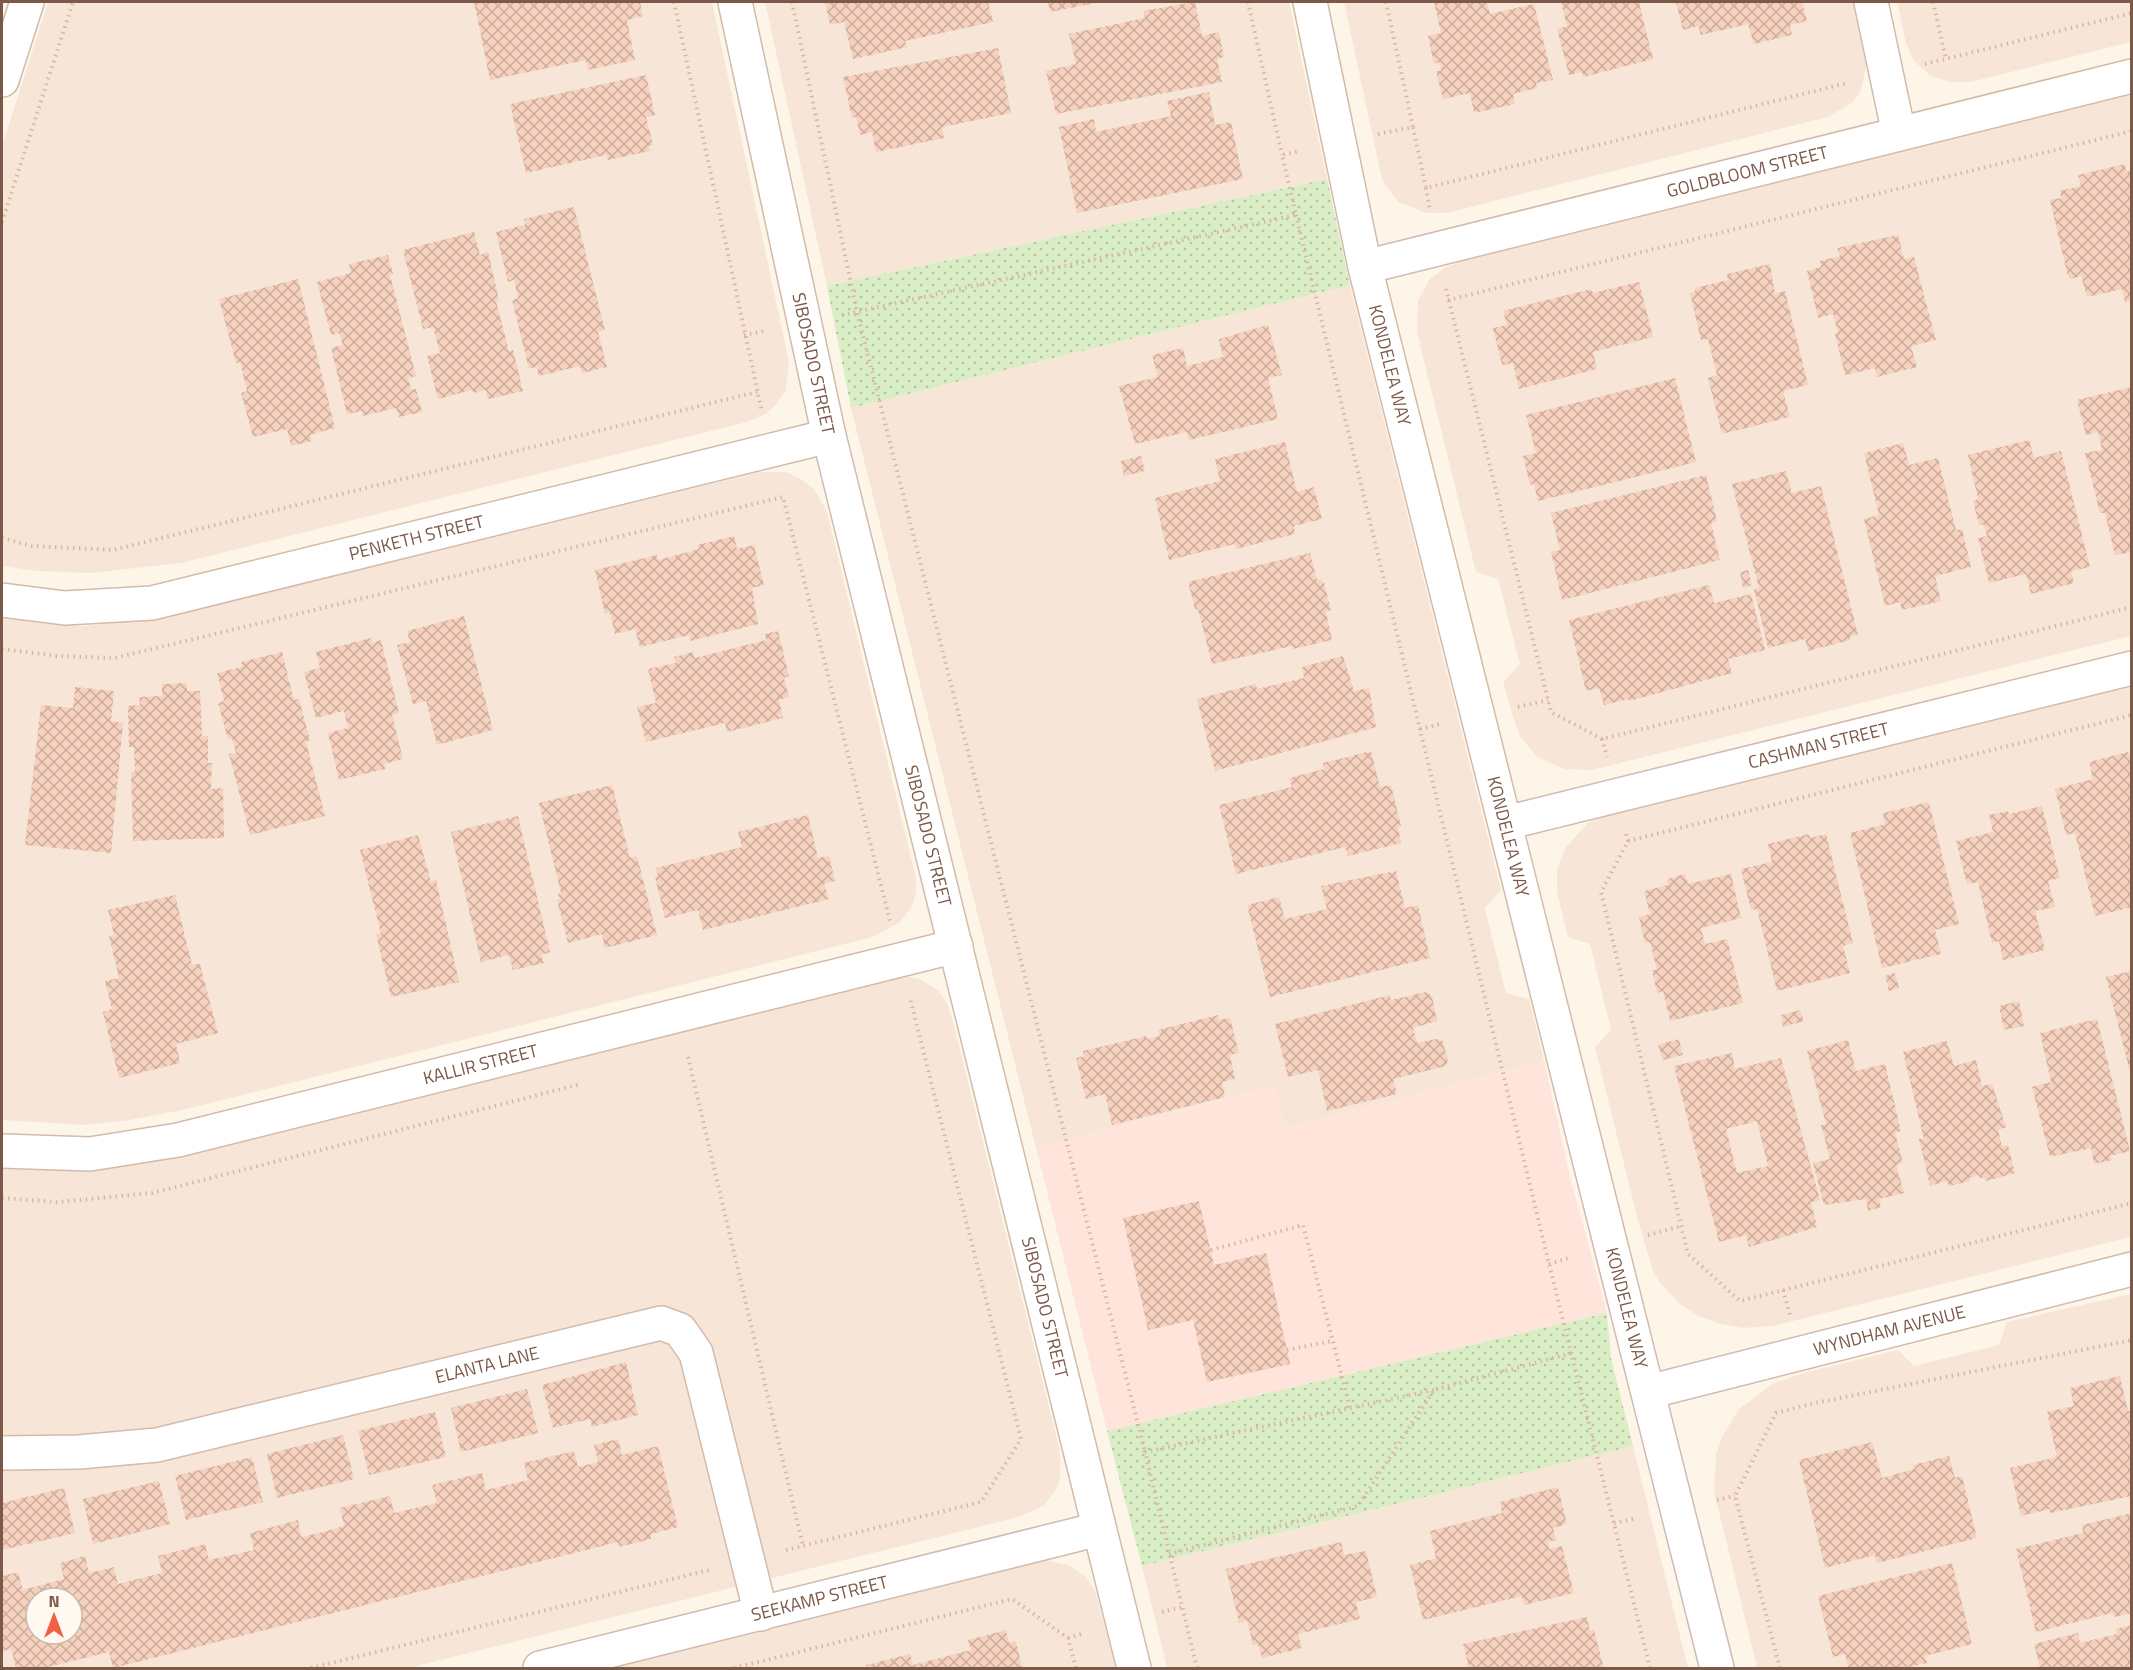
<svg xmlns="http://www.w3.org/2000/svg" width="2133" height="1670" viewBox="0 0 2133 1670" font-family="'Titillium Web',sans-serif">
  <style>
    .residential { fill: #f7e6d7; fill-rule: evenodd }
    .commercial { fill: #ffe4dc }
    .green { fill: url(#green-dots) }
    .building { fill: url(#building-cross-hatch); fill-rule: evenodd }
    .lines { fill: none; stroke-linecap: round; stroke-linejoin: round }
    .minor-casing { stroke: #d2bbad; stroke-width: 36 }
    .path { stroke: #dcb4a0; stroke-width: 4; stroke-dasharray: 1.5 4.5; stroke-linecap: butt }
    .minor { stroke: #fff; stroke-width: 33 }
    .labels { text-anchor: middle; stroke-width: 4.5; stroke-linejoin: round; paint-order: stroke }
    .street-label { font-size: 18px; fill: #7c5849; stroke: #fff9f1 }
  </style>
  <defs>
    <pattern id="green-dots" width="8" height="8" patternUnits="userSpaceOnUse" patternTransform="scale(1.5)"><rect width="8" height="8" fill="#d9eec5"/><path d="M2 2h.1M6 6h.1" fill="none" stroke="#b5c4a2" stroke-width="1.8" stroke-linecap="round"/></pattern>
    <pattern id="building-cross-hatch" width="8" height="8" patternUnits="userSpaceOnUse" patternTransform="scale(1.5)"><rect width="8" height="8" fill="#f6d1be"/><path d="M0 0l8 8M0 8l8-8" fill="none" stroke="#ccac9c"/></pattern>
  </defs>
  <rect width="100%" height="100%" fill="#fef5e9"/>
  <path class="residential" d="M48,2H712L789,362L786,390L776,405L766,414L747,422L181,563L91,573L37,571L2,566V146Z
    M765,2H1289L1327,179L827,286Z
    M1344,2H1855L1866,67L1861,90L1853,102L1828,117L1447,213H1426L1398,202L1382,180Z
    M1897,2H2131V42L1971,82H1949L1931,76L1914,61L1906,43Z
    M2131,94V636L1592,770L1565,769L1537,757L1520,736L1513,717L1503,682L1520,664L1498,579L1476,572L1417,332L1418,300L1430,279L1446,267L1462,261Z
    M1350,285L1501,890L1485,908L1506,993L1529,999L1544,1061L1286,1128L1274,1086L1036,1148L851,408Z
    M760,472H786L801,479L814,489L827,512L916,878V892L912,907L900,922L873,937L182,1110L124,1121L84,1125L2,1120V619L82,626L166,618Z
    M2131,684V1237L1773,1326L1742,1328L1720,1324L1698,1316L1680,1304L1661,1284L1653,1271L1637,1217L1595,1047L1611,1030L1590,944L1568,937L1557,892V869L1566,847L1588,823L1605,815Z
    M899,975L920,979L939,991L948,1005L953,1022L1060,1451V1479L1055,1491L1043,1506L1019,1517L408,1668H2V1163ZM36,1598H72V1634H36Z
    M2131,1294V1668H1757L1714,1491L1716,1454L1722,1437L1738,1410L1774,1383L1807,1372L1898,1350L1914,1366L1999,1345L2007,1322Z
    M1633,1446L1688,1668H1167L1142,1566Z
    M1045,1560L1069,1565L1085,1576L1095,1590L1116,1668H605Z"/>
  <path class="commercial" d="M1544,1061L1570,1177L1607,1313L1107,1431L1036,1148L1275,1086L1286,1128Z"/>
  <path class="green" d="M1327,179L1350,285L851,408L827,286Z
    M1607,1313L1611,1358L1633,1446L1142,1566L1107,1431Z"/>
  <path class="building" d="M474,2H640L643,16L627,20L635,60L588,70L586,60L490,80Z
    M825,2H988L993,22L905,41L907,47L853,59L844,22L830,25Z
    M1048,2H1096V3L1050,12Z
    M1195,2L1202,36L1219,32L1224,57L1217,59L1222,82L1056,114L1046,71L1076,64L1069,34L1145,18L1143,11Z
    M1434,2H1487L1490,14L1534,4L1553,80L1536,83L1537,88L1513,94L1515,104L1474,113L1470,93L1443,99L1436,71H1441L1439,62L1434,64L1428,36L1441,33Z
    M1561,2H1639L1653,59L1583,77L1582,72L1569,75L1557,29L1567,26Z
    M1676,2H1802L1807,21L1790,25L1792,35L1754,44L1748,24L1701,35L1698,26L1683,30Z
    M998,48L1011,113L942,127L944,138L876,152L872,132L860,135L856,117L852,118L843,77Z
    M646,75L655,115L646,117L653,145L648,146L650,151L608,160L606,155L526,173L510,104Z
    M1209,92L1215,125L1231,122L1243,179L1077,213L1059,127L1094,119L1096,132L1171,116L1167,101Z
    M2125,164L2126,172L2132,170V300L2125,302L2122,289L2087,297L2081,276L2070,279L2067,273L2050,200L2061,198L2060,191L2081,186L2078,175Z
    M574,207L605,330L598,332L607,367L582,373L580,366L539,376L537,366L529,369L512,300L518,298L514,280L508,282L496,232L525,225L524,219Z
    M474,232L480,255L488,252L499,300L496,301L509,351L513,350L523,391L488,399L486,390L474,393L472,390L438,399L427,356L440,353L433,327L423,329L403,250Z
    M1898,235L1904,259L1914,257L1936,340L1911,346L1917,367L1877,377L1875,368L1845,375L1835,334L1838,333L1833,314L1818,318L1807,271L1821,267L1820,261L1840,256L1837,248Z
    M388,255L393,274L390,275L416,376L408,378L411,390L416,389L422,412L399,417L396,408L363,416L362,411L347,414L331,348L343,345L339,333L331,335L317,282L351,273L349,264Z
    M1770,264L1775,294L1785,291L1808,385L1783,391L1790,417L1722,434L1708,378L1717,375L1708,339L1701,340L1690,293L1695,292V288L1728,280L1727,274Z
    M298,279L335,428L310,435L312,441L291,446L287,429L253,437L241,393L247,391L240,362L236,363L219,299Z
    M1639,282L1653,337L1593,352L1597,369L1519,389L1513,363L1502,365L1493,328L1507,325L1503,311L1591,289L1593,293Z
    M1268,325L1282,375L1268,378L1278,419L1189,440L1187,432L1135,444L1119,386L1158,377L1152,355L1183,348L1187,366L1223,357L1219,339Z
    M1675,378L1696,462L1538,501L1534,484L1530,485L1523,456L1536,453L1526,415Z
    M2132,387V552L2115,555L2105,513H2100L2085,453L2102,450L2098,432L2086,435L2077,400Z
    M2029,440L2034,458L2061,451L2090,567L2071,571L2074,583L2031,594L2026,574L1989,583L1978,538L1987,536L1984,525H1979L1973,501L1978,499L1968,455Z
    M1285,442L1297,492L1314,487L1322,519L1294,526L1295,534L1236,549L1235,544L1169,560L1155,498L1220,481L1215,459Z
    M1903,443L1909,465L1938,458L1956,530L1962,529L1971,567L1935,576L1941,601L1902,610L1900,602L1885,606L1864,519L1879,515L1864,453Z
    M1141,456L1145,471L1124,476L1121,461Z
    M1786,471L1792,493L1821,486L1858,635L1850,636V640L1808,651L1805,639L1768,648L1754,589L1759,588L1732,484Z
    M1706,475L1717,521L1711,523L1720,560L1562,600L1551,552L1560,550L1551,513Z
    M734,536L737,549L754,545L764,585L752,588L758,624L690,641L689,635L640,647L635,629L615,634L610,612L605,614L595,570L657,555L658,560L699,549L697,545Z
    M1310,553L1317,580L1321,579V582H1324L1331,610L1326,612L1332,640L1293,649L1292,646L1212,664L1198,609H1195L1188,582Z
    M1748,570L1752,585L1743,588L1740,572Z
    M1709,585L1714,603L1751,594L1765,650L1728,659L1732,673L1629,701L1628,699L1604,705L1599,688L1586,691L1569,620Z
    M464,616L493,730L437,745L426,701L413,704L397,645L410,642L407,631Z
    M778,631L789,676L784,678L789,697L779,700L783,718L727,732L725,723L646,742L637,707L656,703L648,669L676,663L674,657L693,652L695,658L766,640L765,634Z
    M371,638L372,643L381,640L399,713L392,715L403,759L384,764L385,769L339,780L328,733L348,728L344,711L316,718L304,672L320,668L316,652Z
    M282,652L294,700L299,699L310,740L306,742L325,816L250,835L229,754L236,753L232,738L228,739L218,703L224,701L217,673L242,667L241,662Z
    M1343,656L1354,691L1369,688L1376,727L1215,771L1197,699L1256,684L1257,689L1304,678L1302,667Z
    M187,683V691H200L202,736H208V763H212L211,789L223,788L224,838L133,841L131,772H135L134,747H129L128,706L140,705L139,697L162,696V684Z
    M75,687L114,691L111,721L123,723L111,853L25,845L41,705L73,708Z
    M1371,751L1380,787L1391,785L1401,826L1398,827L1401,843L1348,856L1345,847L1236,874L1219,805L1292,787L1289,778L1324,769L1323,763Z
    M2128,752L2132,760V907L2095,916L2075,833L2066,835L2055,789L2093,779L2089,762Z
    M612,785L630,858L637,856L657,935L605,948L602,934L568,943L557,900L560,899L558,894L561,893L539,803Z
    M1929,802L1959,924L1935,930L1941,954L1882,968L1850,833L1885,824L1883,813Z
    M2042,806L2060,878L2048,881L2055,907L2035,911L2045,950L2003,960L1999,941L1992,943L1978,882L1967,884L1956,841L1993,832L1989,815L2008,811L2009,814Z
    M808,815L818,858L829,856L835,881L824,884L829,899L703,930L698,910L665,918L655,877L658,876L656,868L742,847L738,832Z
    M518,816L550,952L541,955L544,963L513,970L509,955L481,962L451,832Z
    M1809,834L1810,838L1826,834L1853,943L1843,946L1850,973L1777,991L1757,909L1751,910L1741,869L1772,862L1768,844Z
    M418,835L431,882L436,880L459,982L391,997L376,934H381L360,850Z
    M1396,871L1405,908L1418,905L1430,958L1270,997L1247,905L1279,897L1285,919L1327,909L1321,886Z
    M1685,874L1688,884L1731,874L1741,918L1701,928L1705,944L1727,939L1743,1003L1670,1021L1663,991L1657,993L1652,970H1657L1650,942L1645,943L1639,917L1650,914L1644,891L1668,885L1667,879Z
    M175,895L192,965L200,964L218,1033L176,1044L180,1063L119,1078L103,1012L112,1009L105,981L119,978L109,936L114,935L108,910Z
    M2132,971V1076H2131L2106,977Z
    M1895,973L1899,988L1889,991L1885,976Z
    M1426,992L1432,996L1437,1021L1413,1028L1417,1043L1436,1039L1442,1040L1448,1059L1446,1066L1393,1079L1397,1094L1327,1111L1318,1070L1288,1077L1275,1024L1390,995L1391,1000Z
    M2019,1001L2024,1026L2004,1030L1999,1006Z
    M1800,1010L1804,1021L1783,1027L1781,1015Z
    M1218,1015L1219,1020L1230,1018L1239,1053L1230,1055L1235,1079L1222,1082L1225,1097L1112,1125L1105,1094L1086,1099L1076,1058L1084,1056L1083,1051L1146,1036L1147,1039L1160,1036L1158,1030Z
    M2097,1019L2130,1151L2110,1156L2112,1160L2094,1164L2091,1148L2050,1157L2032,1087L2051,1082L2040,1033Z
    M1679,1039L1683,1055L1663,1060L1658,1045Z
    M1848,1040L1856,1071L1885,1064L1901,1131L1895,1133L1903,1163L1896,1165L1904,1193L1879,1199L1881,1207L1868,1211L1866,1199L1824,1205L1813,1163L1830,1159L1821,1125L1826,1124L1807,1051Z
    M1947,1041L1954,1066L1976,1060L1982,1086L1992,1084L2006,1127L1998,1130L2002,1146L2008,1145L2015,1173L1986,1181L1984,1178H1980L1979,1175L1969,1178L1970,1181L1949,1186L1947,1181L1930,1186L1919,1139H1924L1903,1052Z
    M1732,1053L1735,1069L1781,1058L1820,1200L1811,1202L1817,1227L1749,1247L1746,1235L1719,1242L1674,1066ZM1757,1121L1768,1166L1737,1173L1726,1129Z
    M1199,1201L1214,1265L1266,1253L1290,1364L1207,1382L1193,1320L1148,1330L1123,1218Z
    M626,1362L638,1415L592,1427L590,1419L553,1428L542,1385Z
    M2120,1376L2128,1411L2132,1410V1496L2050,1513V1509L2021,1516L2010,1468L2057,1457L2047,1412L2074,1406L2070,1388Z
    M527,1389L538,1433L461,1452L451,1408Z
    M435,1412L446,1457L369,1475L358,1431Z
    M343,1435L354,1479L277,1498L267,1454Z
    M618,1439L622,1455L658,1446L678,1527L651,1534V1539L619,1547L618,1542L113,1668L109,1652L44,1668H16L11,1649L2,1651V1576L18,1572L23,1590L64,1579L60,1563L85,1556L89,1573L114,1567L118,1584L162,1573L158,1556L205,1544L209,1560L254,1550L250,1533L298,1520L301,1537L323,1532L344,1526L340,1508L390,1496L394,1513L437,1503L432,1485L482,1473L486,1490L528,1480L524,1463L574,1451L578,1467L598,1462L594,1445ZM36,1598H72V1634H36Z
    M1872,1442L1882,1478L1914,1469L1913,1465L1949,1456L1955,1478L1962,1476L1977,1538L1877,1563L1875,1555L1825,1568L1799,1460Z
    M252,1457L263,1502L186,1520L175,1476Z
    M159,1481L170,1524L93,1544L83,1499Z
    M1558,1487L1567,1524L1553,1528L1556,1540L1548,1542L1549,1549L1562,1546L1574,1593L1524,1605L1522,1596L1423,1620L1410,1565L1436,1558L1430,1531L1502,1513L1500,1502Z
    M64,1488L75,1533L2,1550V1503Z
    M2132,1513V1613L2114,1617L2112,1613L2036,1632L2016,1549L2083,1533L2082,1525Z
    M1341,1542L1344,1555L1366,1551L1377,1597L1356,1602L1360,1619L1298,1634L1302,1648L1262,1658L1258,1644L1253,1645L1247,1620L1239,1623L1226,1569Z
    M1952,1563L1972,1644L1925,1656L1927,1663L1904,1668H1848L1845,1654L1833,1657L1818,1596Z
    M1587,1617L1590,1631L1594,1630L1604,1668H1469L1463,1644Z
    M2132,1625V1668H2040L2034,1644L2078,1633L2080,1643L2117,1634L2116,1629Z
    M1006,1630L1009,1643L1016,1641L1022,1668H867L866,1665L910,1654L913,1665L971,1650L968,1640Z"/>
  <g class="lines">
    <defs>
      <g id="minor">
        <path id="s1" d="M735,2L829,436L1134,1668"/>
        <path id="s2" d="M1310,2L1365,267L1717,1668"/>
        <path d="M1871,2L1899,134"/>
        <path d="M2,80L27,2"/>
        <path id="s3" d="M1365,267L2132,76"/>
        <path id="s4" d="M2,600L65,608L152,603L829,436"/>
        <path id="s5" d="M1506,823L2132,668"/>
        <path id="s6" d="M2,1151L90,1154L178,1140L956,946"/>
        <path id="s7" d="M1648,1392L2132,1269"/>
        <path id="s8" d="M2,1453L79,1452L157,1445L661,1323L680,1330L696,1353L761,1614"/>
        <path id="s9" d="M540,1668L1099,1529"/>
      </g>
    </defs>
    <use href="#minor" class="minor-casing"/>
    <path class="path" d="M674,2L762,412
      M792,2L857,312L1145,1452
      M1248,2L1282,155
      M1386,2L1413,127
      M1933,2L1946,59
      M1925,64L2132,13
      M1378,134L1413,127L1426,188L1847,83
      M1426,188L1430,211
      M1296,215L1549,1264L1650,1668
      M2,222L73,2
      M1446,289L1551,712L1602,739L2132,607
      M1448,300L2132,131
      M842,315L1296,215L1282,155L1300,151
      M744,335L764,331
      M2,538L32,546L113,550L757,392
      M2,649L57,656L115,658L783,497L890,921
      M1518,707L1548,700
      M1420,729L1440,724
      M1602,739L1607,757
      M1626,834L1628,841L1601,892L1688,1254L1740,1301L2132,1203
      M1628,841L2132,715
      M688,1057L803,1546
      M2,1198L57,1202L152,1193L581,1084
      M1648,1235L1682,1226
      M1211,1250L1303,1225L1350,1408
      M1549,1264L1572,1257
      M1783,1290L1790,1315
      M1287,1350L1332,1341
      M1717,1500L1735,1496
      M1614,1523L1637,1518
      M786,1550L981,1502L1021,1439L910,998
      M1169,1554L1358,1506L1434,1390L1572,1353
      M1162,1612L1182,1607
      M1068,1638L1085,1633
      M311,1668L709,1570
      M734,1668L1012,1599L1068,1638L1076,1668
      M1197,1668L1145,1452L1434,1390
      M1780,1668L1735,1496L1776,1413L1815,1403L2132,1340"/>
    <use href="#minor" class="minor"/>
  </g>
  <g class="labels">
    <g class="street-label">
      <text dy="6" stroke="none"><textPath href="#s3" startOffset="394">GOLDBLOOM STREET</textPath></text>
      <text dy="6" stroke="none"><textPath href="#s1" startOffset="370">SIBOSADO STREET</textPath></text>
      <text dy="6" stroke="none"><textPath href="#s2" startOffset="372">KONDELEA WAY</textPath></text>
      <text dy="6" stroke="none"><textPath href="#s4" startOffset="423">PENKETH STREET</textPath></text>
      <text dy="6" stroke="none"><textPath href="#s5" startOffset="322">CASHMAN STREET</textPath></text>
      <text dy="6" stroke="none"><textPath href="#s1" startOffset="856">SIBOSADO STREET</textPath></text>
      <text dy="6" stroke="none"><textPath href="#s2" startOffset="858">KONDELEA WAY</textPath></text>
      <text dy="6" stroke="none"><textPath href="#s6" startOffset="489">KALLIR STREET</textPath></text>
      <text dy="6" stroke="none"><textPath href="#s2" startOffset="1344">KONDELEA WAY</textPath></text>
      <text dy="6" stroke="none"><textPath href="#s1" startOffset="1342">SIBOSADO STREET</textPath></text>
      <text dy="6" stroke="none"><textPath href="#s7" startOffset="249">WYNDHAM AVENUE</textPath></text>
      <text dy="6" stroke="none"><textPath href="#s8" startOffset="495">ELANTA LANE</textPath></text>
      <text dy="6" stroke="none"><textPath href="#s9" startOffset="288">SEEKAMP STREET</textPath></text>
    </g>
  </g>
  <rect width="2133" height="1670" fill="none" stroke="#7c5849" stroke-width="6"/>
  <g transform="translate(54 1616)"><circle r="28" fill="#fff9f1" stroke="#cbb9ae" stroke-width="1.5"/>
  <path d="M0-4.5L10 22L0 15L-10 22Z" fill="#f16046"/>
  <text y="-9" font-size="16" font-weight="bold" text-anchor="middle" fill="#7c5849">N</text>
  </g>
</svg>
